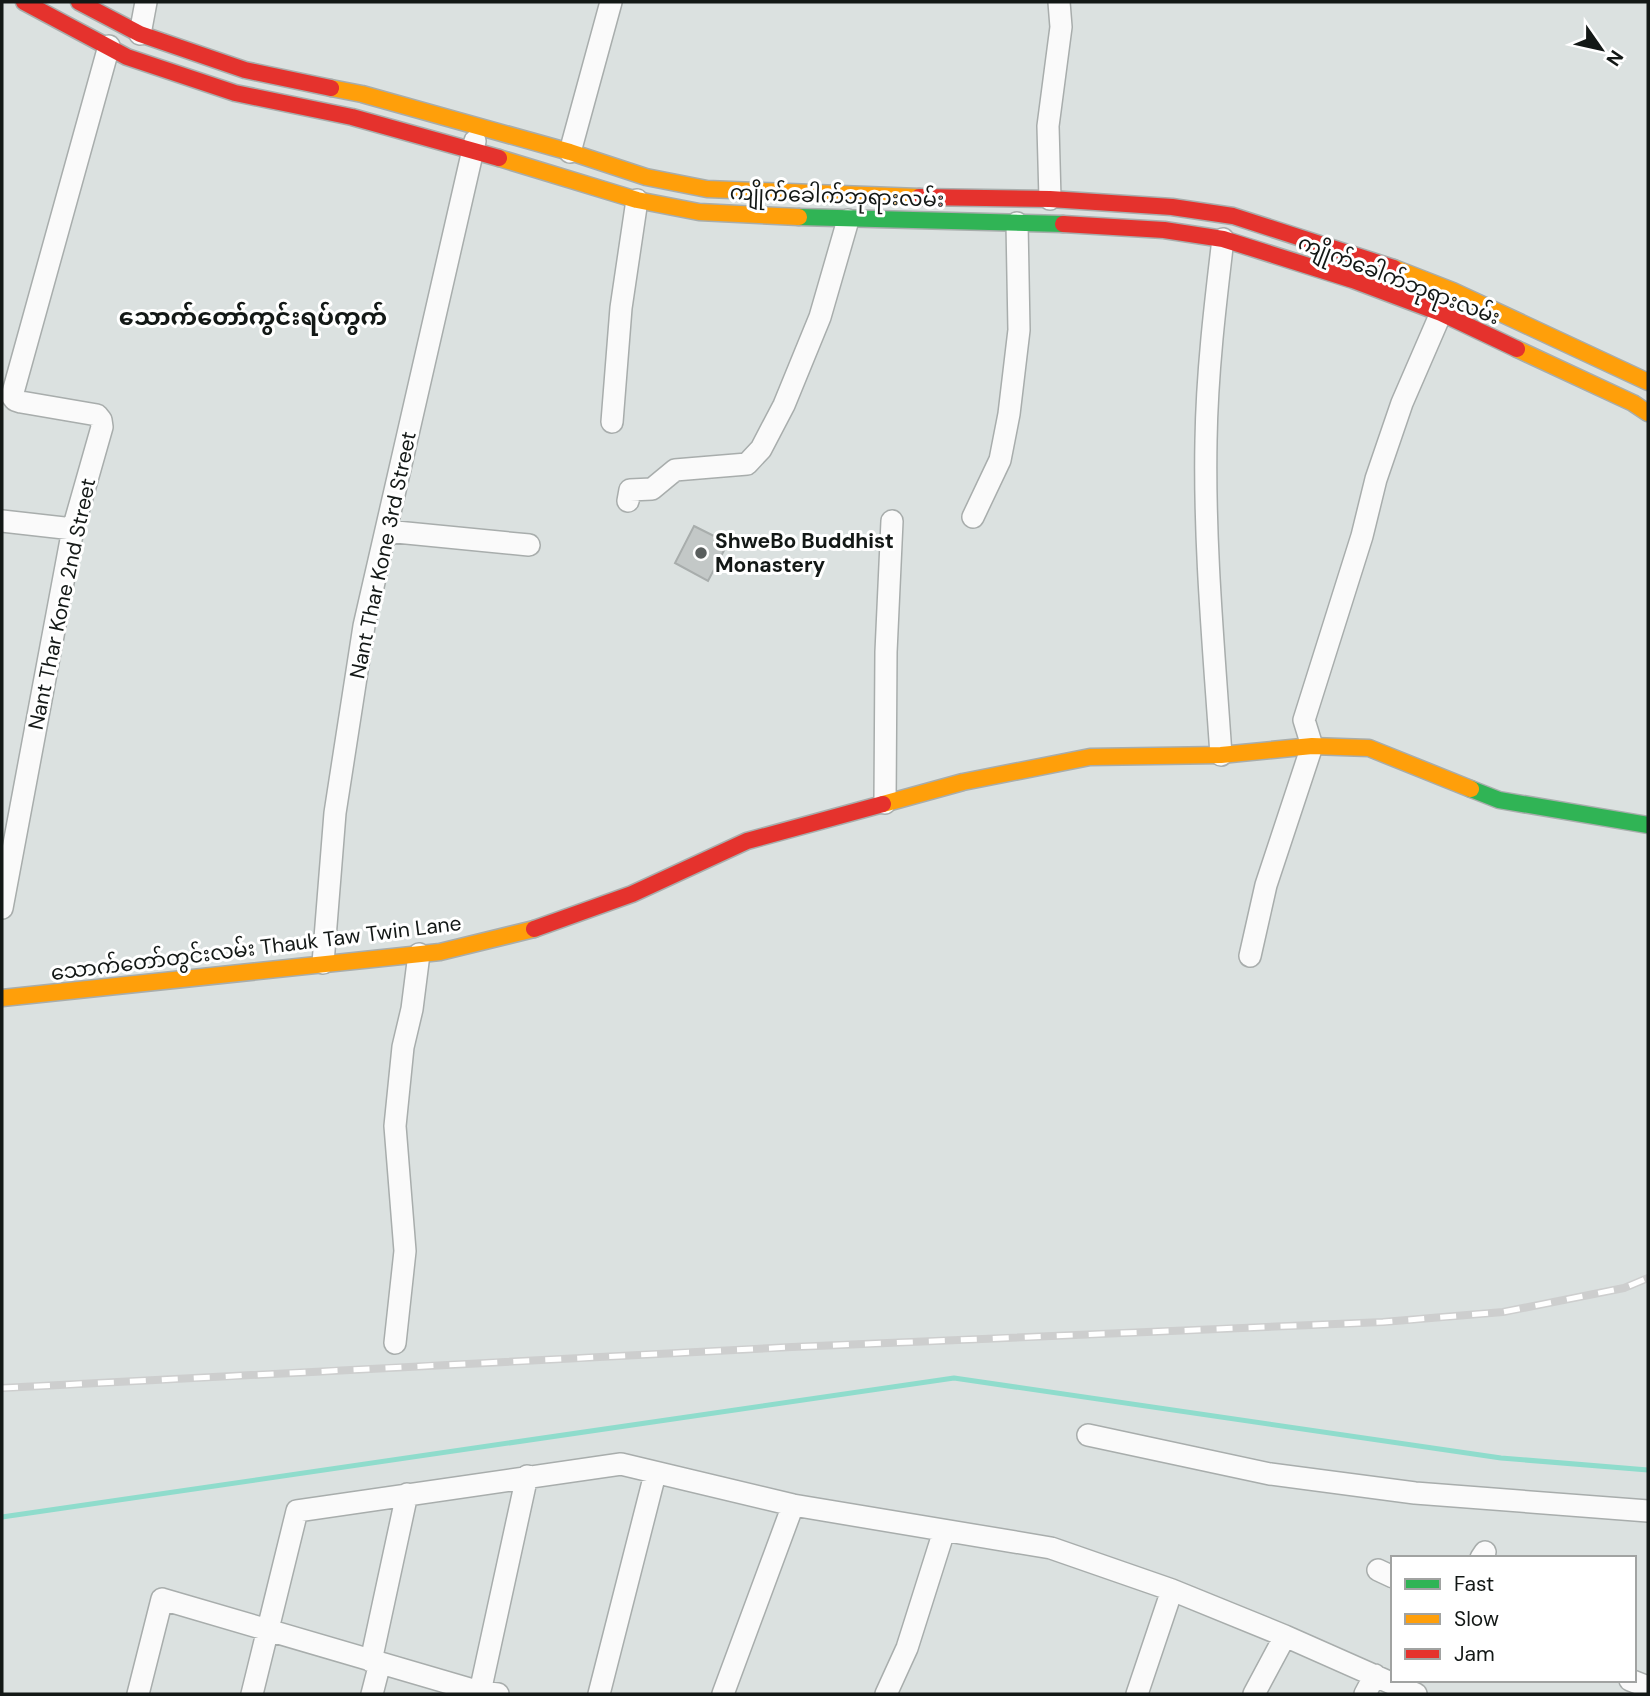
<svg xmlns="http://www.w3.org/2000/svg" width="1650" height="1696" viewBox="0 0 1650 1696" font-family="'DM Sans','Noto Sans Myanmar',sans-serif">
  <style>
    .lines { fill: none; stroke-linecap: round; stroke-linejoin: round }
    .stream { stroke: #8fdccc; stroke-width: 5 }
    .building { fill: #c3c8c7; stroke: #a8adac; stroke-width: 2 }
    .street-casing { stroke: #a8adac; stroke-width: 24 }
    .fast-casing { stroke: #a8adac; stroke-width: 19 }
    .slow-casing { stroke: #a8adac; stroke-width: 19 }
    .jam-casing { stroke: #a8adac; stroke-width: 19 }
    .street { stroke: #fafafa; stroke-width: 21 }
    .fast { stroke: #30b455; stroke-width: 16 }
    .slow { stroke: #ff9f0a; stroke-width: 16 }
    .jam { stroke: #e5322d; stroke-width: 16 }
    .rail-casing { stroke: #cdcece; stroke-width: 8 }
    .rail { stroke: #fff; stroke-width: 5; stroke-dasharray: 16; stroke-linecap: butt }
    .poi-dot { fill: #595e5d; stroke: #fff; stroke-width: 2.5 }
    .labels { text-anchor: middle; stroke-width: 6; stroke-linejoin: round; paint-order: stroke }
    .street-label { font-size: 21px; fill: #131816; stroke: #fff }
    .poi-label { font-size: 21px; font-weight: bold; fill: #131816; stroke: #fff; text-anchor: start }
    .quarter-label { font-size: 24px; font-weight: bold; fill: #131816; stroke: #fff }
  </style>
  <rect width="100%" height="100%" fill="#dbe1e0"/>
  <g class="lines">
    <path class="stream" d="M2,1517L954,1378L1501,1458L1648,1470"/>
  </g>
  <path class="building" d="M694,526L728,543L708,581L675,563Z"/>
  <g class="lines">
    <defs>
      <path id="street" d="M140,34L146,2
        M570,152L611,2
        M1050,199L1048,126L1061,27L1059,2
        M612,422L621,308L637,200
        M628,501L630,490L652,489L675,470L747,464L761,449L784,405L820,317L848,220
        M973,517L1000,460L1009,414L1019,330L1017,223
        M2,521L73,529
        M386,531L529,545
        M1221,755C1214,651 1204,545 1206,441C1207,373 1215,306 1223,239
        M885,803L886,652L892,521
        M2,908L73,529L102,427L101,420L97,415L21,402L15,400L12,396L109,46
        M1250,956L1266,885L1312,746L1304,720L1362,536L1376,479L1402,403L1441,313
        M323,963L335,813L364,626L475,141
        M395,1343L405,1251L395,1126L403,1047L412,1009L419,954
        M1088,1435L1270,1474L1415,1493L1648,1511
        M1481,1558L1485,1552
        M1378,1570L1393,1577
        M371,1661L407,1494
        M1630,1680L1648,1687
        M480,1692L527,1476
        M138,1694L162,1599L480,1692L498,1694
        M252,1694L297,1511L621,1464L793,1505L1051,1548L1172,1590L1285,1636L1416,1694
        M372,1694L380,1663
        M599,1694L655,1474
        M723,1694L793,1505
        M886,1694L907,1648L944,1531
        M1137,1694L1172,1590
        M1254,1694L1285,1636
        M1365,1694L1375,1675"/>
      <path id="fast" d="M799,217L1063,224
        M1471,789L1499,800L1648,825"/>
      <path id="slow" d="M331,88L362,94L570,152L646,177L707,189L919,197
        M499,158L637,200L699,212L799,217
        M1394,268L1453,291L1648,382
        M1517,349L1633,403L1648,413
        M883,804L963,782L1090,757L1221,755L1312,746L1369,748L1471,789
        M2,998L440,952L534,929"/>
      <path id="jam" d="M24,2L127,57L235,93L352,117L499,158
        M79,2L140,34L245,70L331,88
        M919,197L1050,199L1172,207L1233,216L1394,268
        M1063,224L1164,230L1223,239L1353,280L1441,313L1517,349
        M534,929L632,894L747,841L883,804"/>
    </defs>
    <use href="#street" class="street-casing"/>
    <use href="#fast" class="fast-casing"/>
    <use href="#slow" class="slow-casing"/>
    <use href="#jam" class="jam-casing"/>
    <use href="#street" class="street"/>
    <use href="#fast" class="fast"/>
    <use href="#slow" class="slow"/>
    <use href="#jam" class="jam"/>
    <defs>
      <path id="rail" d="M2,1388L792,1347L1383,1322L1503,1312L1624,1288L1648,1278"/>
    </defs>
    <use href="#rail" class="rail-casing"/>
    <use href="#rail" class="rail"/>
  </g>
  <circle class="poi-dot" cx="701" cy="553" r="7"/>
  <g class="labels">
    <g class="street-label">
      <text transform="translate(837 196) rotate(2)" y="7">ကျိုက်ခေါက်ဘုရားလမ်း</text>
      <text transform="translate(1399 280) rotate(21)" y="7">ကျိုက်ခေါက်ဘုရားလမ်း</text>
      <text transform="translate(383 555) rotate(-78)" y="7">Nant Thar Kone 3rd Street</text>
      <text transform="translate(62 604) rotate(-78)" y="7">Nant Thar Kone 2nd Street</text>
      <text transform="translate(256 948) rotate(-7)" y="7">သောက်တော်တွင်းလမ်း Thauk Taw Twin Lane</text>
    </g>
    <g class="poi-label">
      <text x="715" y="548">ShweBo Buddhist<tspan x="715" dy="24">Monastery</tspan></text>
    </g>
    <g class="quarter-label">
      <text x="253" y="325">သောက်တော်ကွင်းရပ်ကွက်</text>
    </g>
  </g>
  <rect width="1650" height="1696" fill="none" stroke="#131816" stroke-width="7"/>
  <rect x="1391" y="1556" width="245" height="126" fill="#ffffff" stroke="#a1a3a2" stroke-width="2"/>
  <rect x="1405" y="1579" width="35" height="10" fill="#30b455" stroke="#a1a3a2" stroke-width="2"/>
  <text x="1454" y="1591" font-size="21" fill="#131816">Fast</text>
  <rect x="1405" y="1614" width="35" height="10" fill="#ff9f0a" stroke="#a1a3a2" stroke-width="2"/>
  <text x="1454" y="1626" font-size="21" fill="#131816">Slow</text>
  <rect x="1405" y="1649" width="35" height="10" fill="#e5322d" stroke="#a1a3a2" stroke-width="2"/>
  <text x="1454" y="1661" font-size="21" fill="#131816">Jam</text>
  <g transform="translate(1601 49) rotate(124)" stroke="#ffffff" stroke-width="5" paint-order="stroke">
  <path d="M0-5L12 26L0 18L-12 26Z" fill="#131816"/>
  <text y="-10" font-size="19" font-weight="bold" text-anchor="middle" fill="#131816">N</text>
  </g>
</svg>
